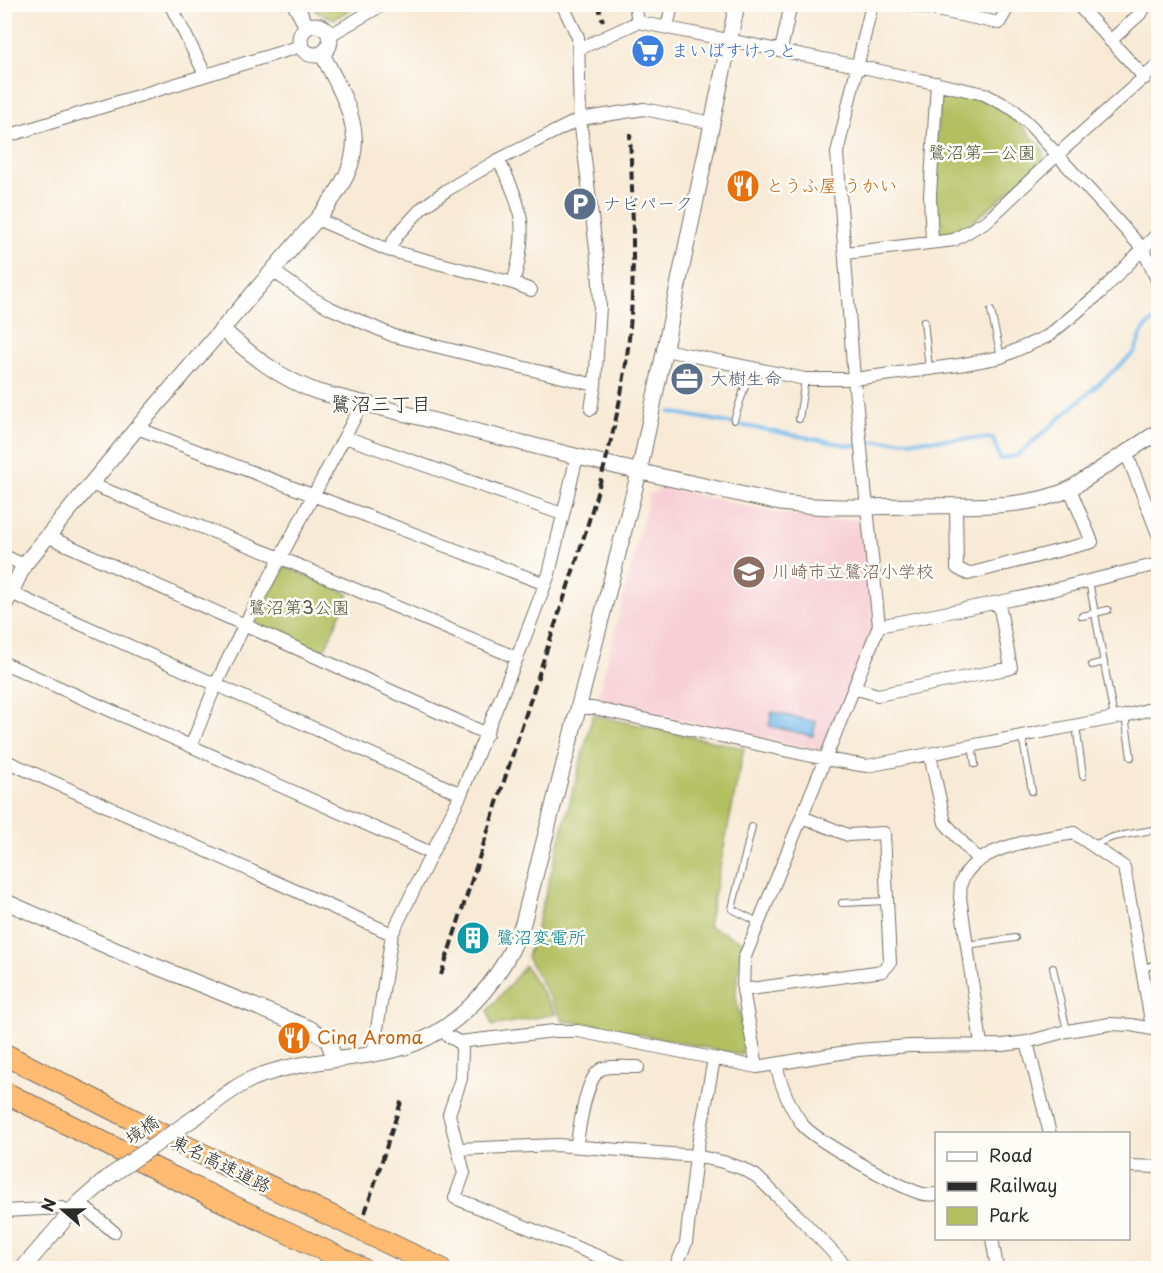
<svg xmlns="http://www.w3.org/2000/svg" width="1163" height="1273" viewBox="0 0 1163 1273" font-family="'Playpen Sans','Klee One',sans-serif">
  <style>
    .built { fill: #f7cfd5 }
    .green { fill: #b3c062; stroke: #6f7646; stroke-width: 1.5 }
    .water { fill: #75b9eb; stroke: #50728b; stroke-width: 1.5 }
    .lines { fill: none; stroke-linecap: round; stroke-linejoin: round }
    .stream { stroke: #75b9eb; stroke-width: 4 }
    .service-casing { stroke: #736e67; stroke-width: 8 }
    .minor-casing { stroke: #736e67; stroke-width: 14 }
    .tertiary-casing { stroke: #736e67; stroke-width: 17 }
    .motorway-casing { stroke: #736e67; stroke-width: 23 }
    .service { stroke: #fff; stroke-width: 6 }
    .minor { stroke: #fff; stroke-width: 12 }
    .tertiary { stroke: #fff; stroke-width: 15 }
    .motorway { stroke: #febb71; stroke-width: 21 }
    .rail { stroke: #2b2b2b; stroke-width: 4; stroke-dasharray: 9 4.5; stroke-linecap: butt }
    .tertiary-bridge-casing { stroke: #736e67; stroke-width: 17; stroke-linecap: butt }
    .tertiary-bridge { stroke: #fff; stroke-width: 15 }
    .labels { text-anchor: middle; stroke-width: 5; stroke-linejoin: round; paint-order: stroke }
    .shop-label { font-size: 18px; fill: #366cbe; stroke: #fdfcf7; text-anchor: start }
    .park-label { font-size: 18px; fill: #54583c; stroke: #fdfcf7 }
    .food-label { font-size: 18px; fill: #c56008; stroke: #fdfcf7; text-anchor: start }
    .service-label { font-size: 18px; fill: #4e5e75; stroke: #fdfcf7; text-anchor: start }
    .education-label { font-size: 18px; fill: #785e54; stroke: #fdfcf7; text-anchor: start }
    .culture-label { font-size: 18px; fill: #0d838f; stroke: #fdfcf7; text-anchor: start }
    .street-label { font-size: 18px; fill: #2b2b2b; stroke: #fdfcf7 }
    .neighbourhood-label { font-size: 20px; fill: #2b2b2b; stroke: #fdfcf7 }
  </style>
  <rect width="100%" height="100%" fill="#fdfcf7"/>
  <filter id="ink" filterUnits="userSpaceOnUse"><feTurbulence type="fractalNoise" baseFrequency=".0167" numOctaves="2"/><feDisplacementMap in="SourceGraphic" scale="12" xChannelSelector="R" yChannelSelector="G"/><feConvolveMatrix kernelMatrix="1 2 1 2 8 2 1 2 1" color-interpolation-filters="sRGB"/></filter>
  <filter id="wash" filterUnits="userSpaceOnUse"><feTurbulence type="fractalNoise" baseFrequency=".008" numOctaves="4" result="noise"/><feDisplacementMap in="SourceGraphic" scale="24" xChannelSelector="R" yChannelSelector="G"/><feGaussianBlur stdDeviation="1.35" result="paint"/><feColorMatrix in="noise" values="0 0 0 0 0 0 0 0 0 0 0 0 0 0 0 0 0 1.4 0 .05"/><feComposite in="paint" operator="in"/></filter>
  <g filter="url(#wash)">
    <rect width="100%" height="100%" fill="#f8ead6"/>
    <path class="built" d="M664,487L780,514L819,519L861,520L874,624L824,747L818,750L597,701L649,495Z"/>
    <path class="green" d="M312,5H359L334,19L316,12Z
      M952,93C962,95 973,97 984,100C1009,109 1028,132 1044,151L1043,162L970,224L944,236L936,232L934,185L940,95Z
      M285,567L349,594L323,653L256,625L254,617L277,571Z
      M593,715L744,748L708,926L744,942C740,959 736,976 736,994C736,1015 751,1035 741,1055L589,1024L563,1021L527,957L536,930Z
      M525,966L556,1014L492,1026L488,1011Z"/>
    <path class="water" d="M772,712L816,722L813,736L769,726Z"/>
    <g class="lines">
      <path class="stream" d="M670,412L852,446L866,442L993,438L1000,459L1018,455L1135,352C1141,333 1142,328 1158,318"/>
    </g>
  </g>
  <g filter="url(#ink)">
    <g class="lines">
      <defs>
        <path id="service" d="M991,311L1001,357
          M924,321L929,369
          M799,419L805,379
          M734,420L751,368
          M1089,581L1114,718
          M1082,616L1108,610
          M1092,665L1104,662
          M1125,716L1131,757
          M1076,726L1083,776
          M1022,736L1032,791
          M972,746L975,764
          M752,827L732,909L758,922
          M1093,845L1113,837L1152,830
          M842,903L887,901
          M967,945L1015,938
          M1053,968L1067,1031
          M1142,969L1158,963"/>
        <path id="minor" d="M170,4L205,74
          M562,4L578,37L580,119L598,265L600,307L595,385L591,409
          M635,4L638,22
          M907,4L999,23L1010,4
          M1077,4L1145,78
          M667,28L672,4
          M330,35L384,4
          M1110,41L1142,12L1146,4
          M579,49L638,22L858,66L984,94L1013,109L1031,126L1143,249L1158,282
          M781,50L791,4
          M4,137L301,46
          M317,219L388,250L513,283C528,233 524,206 498,160
          M932,242L930,196L937,83
          M388,250L398,234L422,208L447,190L498,160L580,119L644,109L712,123
          M846,253L954,240L988,220L1057,155L1158,65
          M273,271L307,295L330,308L394,336L595,385
          M513,283L531,290
          M665,350L805,379H854L959,365L1001,357L1048,336L1100,293L1158,233
          M137,428L545,584
          M345,437L562,514
          M1126,452L1158,534
          M90,484L281,558L517,658
          M956,505L957,568L968,574L1092,542L1070,489
          M47,536L487,734
          M4,556L24,565
          M11,593L461,794
          M879,626L1019,598L1158,564
          M4,663L431,853
          M854,688L878,695L1011,668L999,603
          M578,708H593L825,759L867,766L1125,716L1158,707
          M191,746L216,684L244,626L362,404
          M930,755L945,823L979,861
          M4,760L392,934L461,794L517,658L549,574L577,456
          M743,990L883,971L890,963L884,833L848,835L802,817
          M441,1028L448,1036L459,1042L462,1048L461,1079L449,1114L464,1173L455,1198L627,1268
          M459,1042L554,1031H578L757,1067L858,1050L910,1046L1003,1045L1027,1042L1067,1031L1110,1024L1131,1025L1158,1030
          M1027,1042L1050,1134
          M981,1044L960,897C961,893 960,887 961,883C974,845 1041,839 1074,833L1124,867L1152,1027
          M373,1054L392,934
          M776,1065C781,1086 789,1106 802,1124C812,1139 894,1183 914,1191C920,1194 929,1195 936,1194
          M757,1067L743,990L744,959L879,626L854,379L837,153L872,4
          M576,1147C580,1129 585,1073 604,1068C614,1066 628,1067 638,1067
          M458,1149L557,1145L696,1156L723,1162L741,1168L756,1176L798,1216L848,1268
          M1128,1166L1158,1167
          M79,1203L114,1232
          M4,1211L62,1208L72,1212
          M992,1238L997,1268
          M675,1268L686,1243L696,1156L714,1059"/>
        <path id="tertiary" d="M295,4L307,27
          M300 40a15 15 0 1 1 30 0a15 15 0 1 1-30 0Z
          M222,329C252,356 281,379 318,392L619,467L780,503C826,509 873,507 919,506C968,505 1025,510 1070,489L1158,432
          M4,607L24,565L137,428L317,219C372,153 360,125 322,54
          M4,901L120,952L309,1028L327,1039L335,1059
          M197,1116C215,1103 233,1087 254,1078C299,1060 347,1061 394,1050C456,1035 502,981 523,923L639,472L737,4
          M23,1268L79,1203L110,1176"/>
        <path id="motorway" d="M4,1054L177,1142L440,1268
          M4,1092L160,1171L361,1268"/>
      </defs>
      <use href="#service" class="service-casing"/>
      <use href="#minor" class="minor-casing"/>
      <use href="#tertiary" class="tertiary-casing"/>
      <use href="#motorway" class="motorway-casing"/>
      <use href="#service" class="service"/>
      <use href="#minor" class="minor"/>
      <use href="#tertiary" class="tertiary"/>
      <use href="#motorway" class="motorway"/>
      <path class="rail" d="M598,4L603,21
        M441,975C476,867 511,760 546,652C576,562 608,471 624,377C637,297 633,214 630,133
        M365,1213L402,1099"/>
      <defs>
        <path id="tertiary-bridge" d="M110,1176L197,1116"/>
      </defs>
      <use href="#tertiary-bridge" class="tertiary-bridge-casing"/>
      <use href="#tertiary-bridge" class="tertiary-bridge"/>
    </g>
  </g>
  <defs>
    <symbol id="supermarket-disc" viewBox="-11 -11 22 22"><circle r="9.5" fill="#3f7fe0" stroke="#fdfcf7"/><path d="M-6-5.5h2.5l.6 2H6L4.5 2H-2.5L-4.4-4H-6ZM-1.5 3.2a1.3 1.3 0 1 0 .1 0ZM3 3.2a1.3 1.3 0 1 0 .1 0Z" fill="#fff"/></symbol>
    <symbol id="restaurant-disc" viewBox="-11 -11 22 22"><circle r="9.5" fill="#e8710a" stroke="#fdfcf7"/><path d="M-5-6h1v4h1v-4h1v4h1v-4h1v5L-1.5 .5V6h-2V.5L-5-1ZM5-6V6H3V1.5H1.5Q1.5-4 5-6Z" fill="#fff"/></symbol>
    <symbol id="parking-disc" viewBox="-11 -11 22 22"><circle r="9.5" fill="#5c6f8a" stroke="#fdfcf7"/><path d="M-3.5-5.5H1a3.5 3.5 0 0 1 0 7H-1V5.5H-3.5ZM-1-3.4V-.6H.8a1.4 1.4 0 0 0 0-2.8Z" fill="#fff"/></symbol>
    <symbol id="office-disc" viewBox="-11 -11 22 22"><circle r="9.5" fill="#5c6f8a" stroke="#fdfcf7"/><path d="M-6-3h4V-5.5h4V-3h4V5H-6ZM-1-4.5V-3h2v-1.5ZM-6 0V1H6V0Z" fill="#fff"/></symbol>
    <symbol id="school-disc" viewBox="-11 -11 22 22"><circle r="9.5" fill="#8d6e63" stroke="#fdfcf7"/><path d="M0-5L7-2L0 1L-7-2ZM-4 1L0 2.5L4 1V4Q0 6-4 4Z" fill="#fff"/></symbol>
    <symbol id="building-disc" viewBox="-11 -11 22 22"><circle r="9.5" fill="#0f9aa8" stroke="#fdfcf7"/><path d="M-4-6H4V6H1V3H-1V6H-4ZM-2.5-4.3h1.7v1.8h-1.7ZM.8-4.3h1.7v1.8H.8ZM-2.5-1h1.7V.8h-1.7ZM.8-1h1.7V.8H.8Z" fill="#fff"/></symbol>
  </defs>
  <g fill-rule="evenodd">
    <use href="#supermarket-disc" x="629" y="32" width="38" height="38"/>
    <use href="#restaurant-disc" x="724" y="167" width="38" height="38"/>
    <use href="#parking-disc" x="561" y="185" width="38" height="38"/>
    <use href="#office-disc" x="668" y="360" width="38" height="38"/>
    <use href="#school-disc" x="730" y="553" width="38" height="38"/>
    <use href="#building-disc" x="454" y="919" width="38" height="38"/>
    <use href="#restaurant-disc" x="275" y="1019" width="38" height="38"/>
  </g>
  <g class="labels">
    <g class="shop-label">
      <text x="671" y="57">まいばすけっと</text>
    </g>
    <g class="park-label">
      <text x="982" y="159">鷺沼第一公園</text>
      <text x="299" y="614">鷺沼第3公園</text>
    </g>
    <g class="food-label">
      <text x="766" y="192">とうふ屋 うかい</text>
      <text x="317" y="1044">Cinq Aroma</text>
    </g>
    <g class="service-label">
      <text x="603" y="210">ナビパーク</text>
      <text x="710" y="385">大樹生命</text>
    </g>
    <g class="education-label">
      <text x="772" y="578">川崎市立鷺沼小学校</text>
    </g>
    <g class="culture-label">
      <text x="496" y="944">鷺沼変電所</text>
    </g>
    <g class="street-label">
      <text transform="translate(142 1130) rotate(-35)" y="6">境橋</text>
      <text transform="translate(221 1164) rotate(26)" y="6">東名高速道路</text>
    </g>
    <g class="neighbourhood-label">
      <text x="381" y="411">鷺沼三丁目</text>
    </g>
  </g>
  <rect width="1163" height="1273" fill="none" stroke="#fdfcf7" stroke-width="24"/>
  <rect x="935" y="1132" width="195" height="108" fill="#fdfcf7" stroke="#a9a8a5" stroke-width="1.5"/>
  <rect x="947" y="1152" width="30" height="9" fill="#ffffff" stroke="#a9a8a5" stroke-width="1.5"/>
  <text x="989" y="1162" font-size="18" fill="#2b2b2b">Road</text>
  <rect x="947" y="1182" width="30" height="9" fill="#2b2b2b" stroke="#a9a8a5" stroke-width="1.5"/>
  <text x="989" y="1192" font-size="18" fill="#2b2b2b">Railway</text>
  <rect x="947" y="1207" width="30" height="18" fill="#b3c062" stroke="#a9a8a5" stroke-width="1.5"/>
  <text x="989" y="1222" font-size="18" fill="#2b2b2b">Park</text>
  <g transform="translate(63 1210) rotate(290)" stroke="#fdfcf7" stroke-width="4.5" paint-order="stroke">
  <path d="M0-4.5L10 22L0 15L-10 22Z" fill="#2b2b2b"/>
  <text y="-9" font-size="16" font-weight="bold" text-anchor="middle" fill="#2b2b2b">N</text>
  </g>
</svg>
